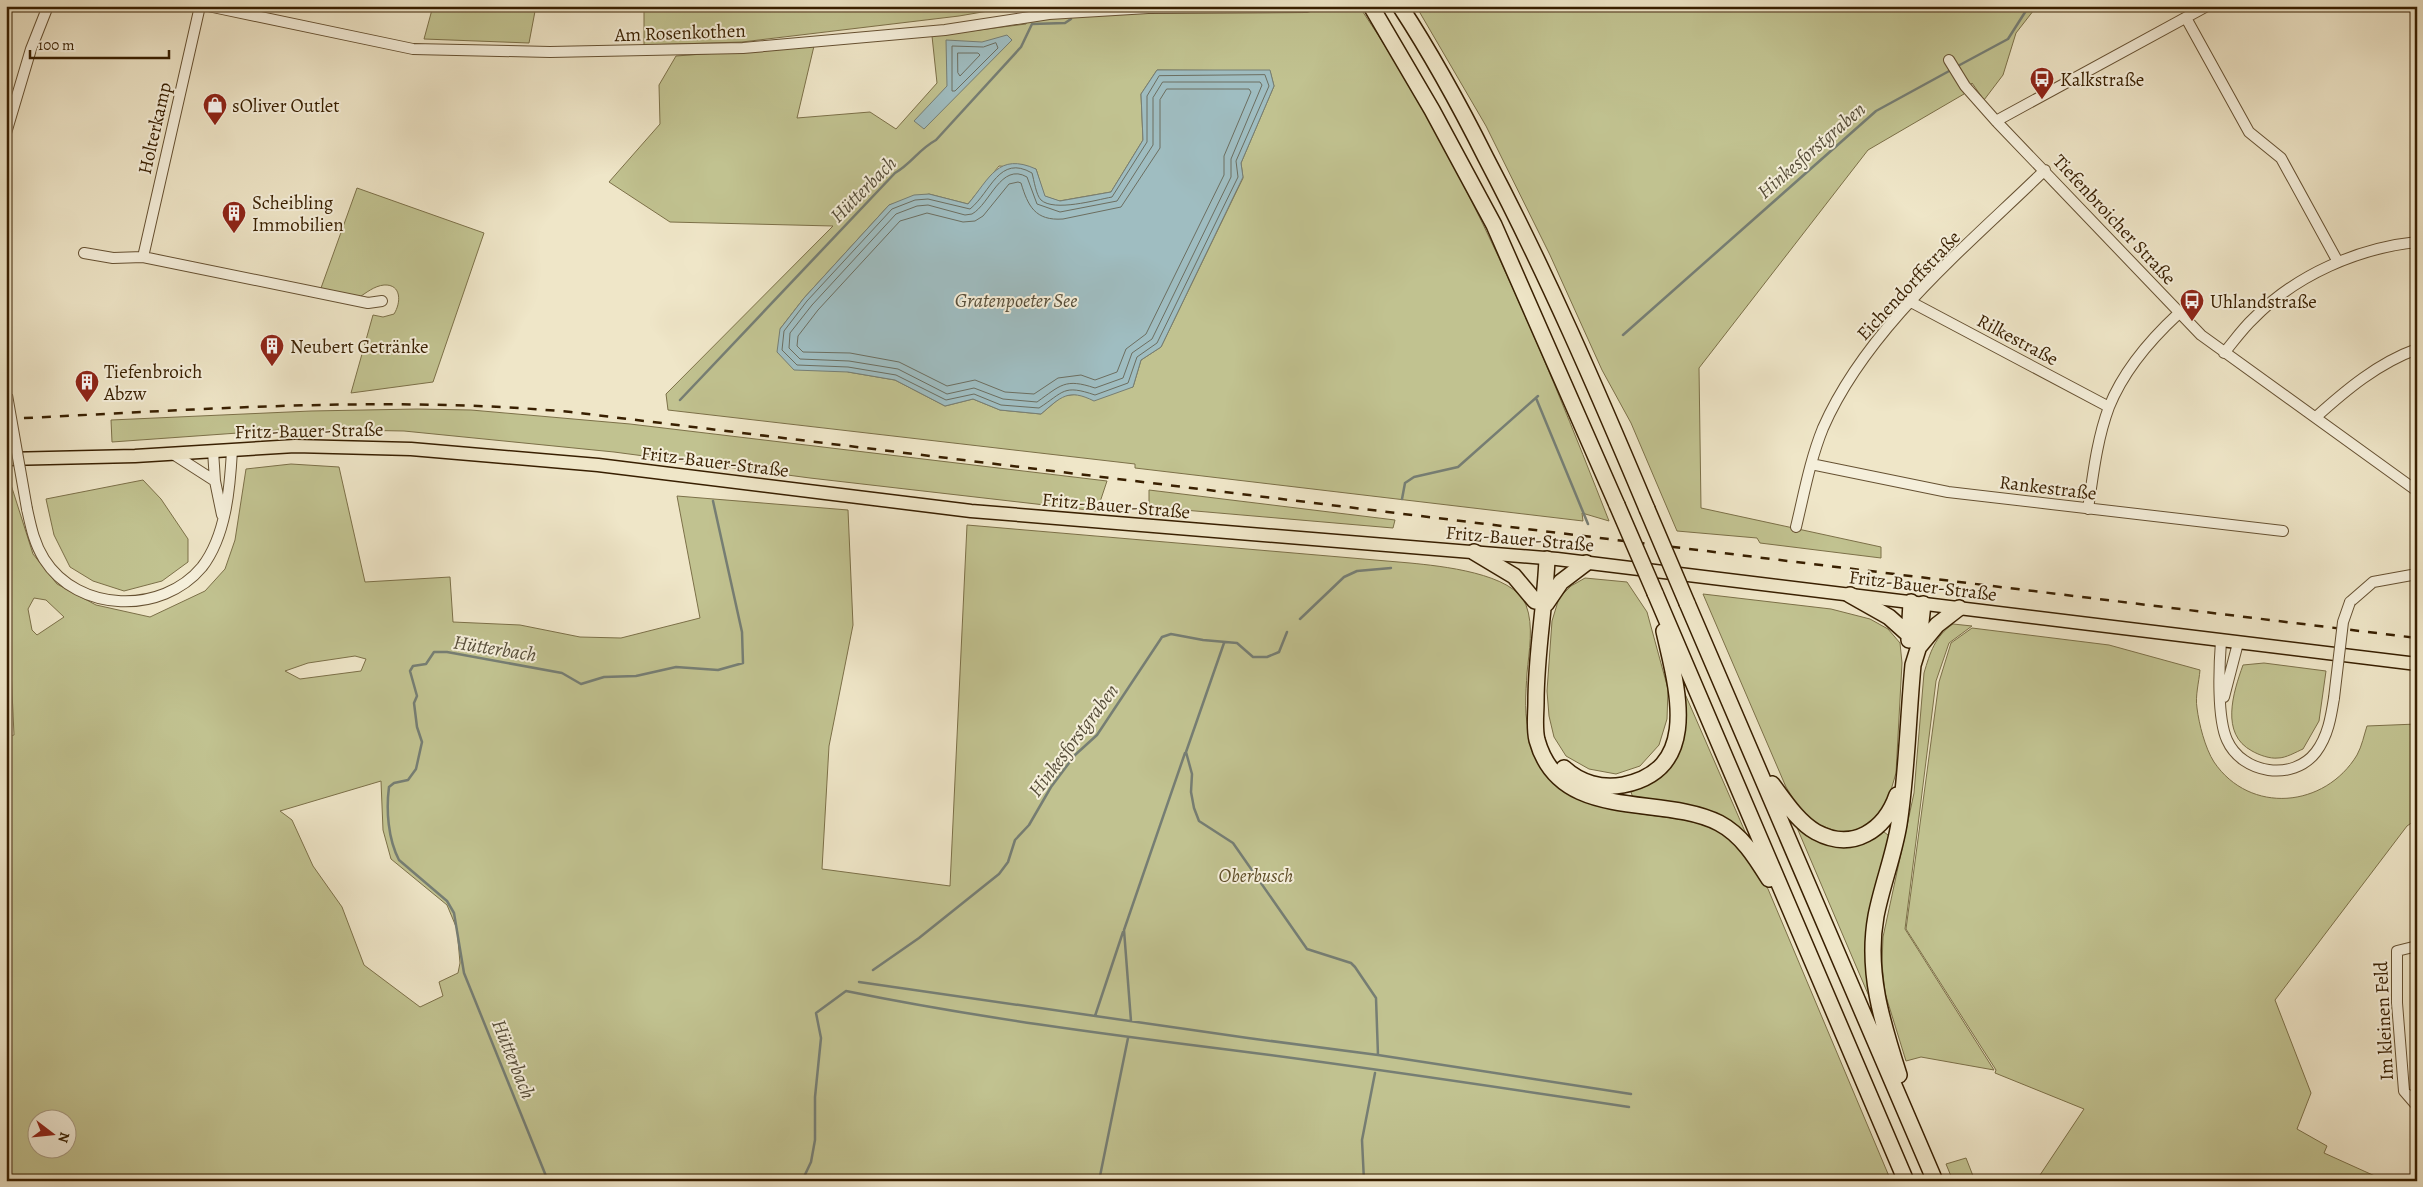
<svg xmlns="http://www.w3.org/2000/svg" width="2423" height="1187" viewBox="0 0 2423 1187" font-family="Alegreya,serif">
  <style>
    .green { fill: #c1c290; stroke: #7c7048; fill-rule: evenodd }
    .water { fill: #9fbdc1; stroke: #767e74 }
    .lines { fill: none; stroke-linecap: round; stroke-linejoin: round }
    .shore { stroke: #6c6e60; stroke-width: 1 }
    .stream { stroke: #767e74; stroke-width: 2.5 }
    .minor-casing { stroke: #665132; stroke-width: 12 }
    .major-casing { stroke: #381f00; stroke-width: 15 }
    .highway-casing { stroke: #381f00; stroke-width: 18 }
    .minor { stroke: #f5efdb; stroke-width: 10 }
    .major { stroke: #efe6c8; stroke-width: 12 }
    .highway { stroke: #efe6c8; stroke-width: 15 }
    .rail { stroke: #381f00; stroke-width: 2.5; stroke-dasharray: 9 9; stroke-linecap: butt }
    .minor-bridge-casing { stroke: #665132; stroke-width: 12; stroke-linecap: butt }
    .highway-bridge-casing { stroke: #381f00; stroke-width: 18; stroke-linecap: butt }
    .minor-bridge { stroke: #f5efdb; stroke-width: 10 }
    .highway-bridge { stroke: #efe6c8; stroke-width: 15 }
    .labels { text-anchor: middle; stroke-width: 4; stroke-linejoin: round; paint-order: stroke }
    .street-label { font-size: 19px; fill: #381f00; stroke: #f5efdb }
    .poi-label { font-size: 19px; fill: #381f00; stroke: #f5efdb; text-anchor: start }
    .park-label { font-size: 19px; font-style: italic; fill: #61502b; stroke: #f5efdb }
    .water-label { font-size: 20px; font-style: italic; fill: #574e3a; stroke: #f5efdb }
  </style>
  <rect width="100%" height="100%" fill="#efe6c8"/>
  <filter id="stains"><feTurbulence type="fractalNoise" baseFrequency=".004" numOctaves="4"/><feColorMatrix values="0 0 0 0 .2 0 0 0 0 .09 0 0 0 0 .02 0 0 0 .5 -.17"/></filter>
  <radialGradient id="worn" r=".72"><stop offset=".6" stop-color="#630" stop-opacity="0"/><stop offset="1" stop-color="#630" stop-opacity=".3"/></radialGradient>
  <path class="green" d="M433,6H536L529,43L424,39Z
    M644,6H1017L959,16L742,42L644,45Z
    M1031,6H1359C1466,164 1540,344 1609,521L1582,513L1583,521L1135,468V464L668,410L666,394L833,226L670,222L609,182L660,124L659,85L676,56L814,46L797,118L870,112L896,129L937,83L932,36L1026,24ZM1157,70L1270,71L1274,86L1241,163L1243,178L1161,347L1141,360L1133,387L1062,396L1041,414L1000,410L973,399L945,406L895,380L848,372L780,329L804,298L889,205L929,194L968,204L999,166L1036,169L1044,196L1059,201L1111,192L1143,140L1141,94Z
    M1416,6H2037L2016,33L2003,75L1984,100L1972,83L1964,94L1868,150L1699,368L1701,508L1881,547V558L1760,543L1757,538L1677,531L1631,423L1602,370L1550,255L1486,126Z
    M357,188L484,233L433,382L351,393L373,315L383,317L394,314C401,303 402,284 384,285C374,286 366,293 358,298L321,288Z
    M417,409L471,410L630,424L1107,481L1097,511L810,478L614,452L404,431L294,429L112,442L111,420L311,411Z
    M291,464L339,467L365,582L450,577L453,622L520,625L580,637L621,638L700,618L677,496L848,510L853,625L829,746L822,869L950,886L967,525L1410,563C1440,566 1514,573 1526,605C1534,626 1529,651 1527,673C1526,693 1523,718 1531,737C1534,746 1566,785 1574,794C1582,802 1599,806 1609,808C1689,826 1721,806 1768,889L1891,1181H6V737L14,735L11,670L6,657V469L33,554L57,584L96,605L150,617L205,591L225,569L235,540L246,469ZM34,598L46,600L64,617L37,635L32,630L28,609ZM355,656L366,659L361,671L300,679L285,671L308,663ZM381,781L383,830L391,859L447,905L457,929L460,963L458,973L439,982L443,996L420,1007L364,965L342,907L313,866L292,820L280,811ZM38,1120H68V1150H38Z
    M143,480L161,499L188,539V562L162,581L124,591L93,581L70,567L54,535L46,499Z
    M1149,490L1395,520L1393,528L1149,507Z
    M1585,578L1627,582L1647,612L1668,689L1667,719L1659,745L1640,766L1616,774L1589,769L1566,756L1554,737L1549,716L1547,691L1552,621L1559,598L1571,586Z
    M1703,594L1831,609L1870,619L1888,629L1900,643L1902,663L1896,773L1886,807L1874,821L1856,830L1837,832L1816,823L1801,811L1786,787Z
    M1953,624L1972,626L1949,643L1936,681L1905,929L1994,1070L1921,1057L1906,1061L1885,993L1882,964L1883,937L1914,793L1924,673C1930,653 1935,636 1953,624Z
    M1972,628L2109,645L2200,670C2199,682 2195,696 2197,708C2199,724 2205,748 2214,762C2250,815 2325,808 2357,755C2362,746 2364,735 2367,726L2417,724V819L2407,826L2275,1000L2311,1093L2297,1129L2327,1146L2324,1153L2386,1181H2192L2188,1178L2184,1181H2036L2084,1109L1995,1073L1996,1070L1906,929L1939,682L1951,643Z
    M2264,663L2326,671L2319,721L2303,749C2296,752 2286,758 2278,758C2270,759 2259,755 2252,751C2220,734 2233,693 2243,665Z
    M1682,687L1750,843L1731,824L1634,801L1630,789L1670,767Z
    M1792,816L1804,828L1869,840L1884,832L1892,838L1871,1001Z
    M1966,1158L1975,1181H1953L1946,1164Z"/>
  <path class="water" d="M1007,35L1012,40L924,129L914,121L947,86L946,40L982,42Z
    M1157,70H1270L1274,86L1241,163L1243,177L1161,347L1141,360L1133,387L1094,401C1068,388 1061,397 1041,414L1000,410L973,399L945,406L895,380L848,372L794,370L777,352L780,329L804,298L889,205L914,195L929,194L968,204C990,178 998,152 1036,169L1045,196L1060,201L1111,192L1143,140L1141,94Z"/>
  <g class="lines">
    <path class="shore" d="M996,43L998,48L955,91H952V46L983,47Z
      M958,53H978L980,55L960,76L958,73Z
      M1265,75L1269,86L1236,161L1238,177L1157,343L1137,357L1128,383L1095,395C1063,384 1064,392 1039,408L1001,405L974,394L946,400L896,375L848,367L797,365L782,350L784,331L807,301L892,209L915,200L928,199L970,209C991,192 999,154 1032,173C1034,180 1036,195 1041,200C1054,212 1096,200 1112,197L1147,142V96L1159,76Z
      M1163,82H1260L1262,85L1231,159V177L1152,339L1132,353L1123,378L1095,388C1065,378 1061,385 1037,402L1003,399L974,388L947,394L898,369L849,361L800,359L789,348L790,333L812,305L896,214L917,206L928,205L965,215L972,214C990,204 1001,162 1027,177L1037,204L1060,212L1117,201L1153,145V98Z
      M1167,89H1249L1251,92L1224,156V175L1146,334L1126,349L1117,372L1095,380L1081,375L1058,378L1034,394L1005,392L975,380L947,386L899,362L850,353L803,352L797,346L798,336L818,310L900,221L927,213L963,222L975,221L983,216L1009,184L1018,182L1021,183C1028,206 1035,221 1063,219L1121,207L1160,148V100Z"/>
    <path class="stream" d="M1956,67L2008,39L2029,6
      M1623,335L1876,111L1951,70
      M1536,398L1588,524
      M680,400L895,173C912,163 918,150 936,140L1021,47L1032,24L1065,23L1071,19
      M1402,499L1405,483L1414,477L1458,467L1538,396
      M1300,619L1344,577L1357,571L1391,568
      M1224,643L1186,752L1192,774L1191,792L1194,808L1199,821L1233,843L1307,949L1351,963L1355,967L1376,998L1378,1055
      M873,970L919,938L999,874L1008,862L1015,840L1029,825L1051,787L1075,755L1097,735L1162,637L1171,634L1203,640L1237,643L1253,657H1267L1279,652L1287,632
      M859,982L1248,1038L1378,1055L1631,1094
      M1095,1016L1123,932
      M1131,1021L1124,930L1185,753
      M548,1181L464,973L454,913L447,901L399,860C388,839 386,810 389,787L394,783L408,780L416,769L422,742L417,727L414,703L417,696L410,671L413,666L426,664L434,652H447L562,673L581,684L604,677L636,676L676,667L718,670L743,663L742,632L713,501
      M802,1181L811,1162L815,1140V1097L821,1038L816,1013L846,991C973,1017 1103,1034 1231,1050C1364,1067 1497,1087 1629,1107
      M1099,1181L1128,1038
      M1364,1181L1362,1140L1375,1073"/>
    <defs>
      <path id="minor" d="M208,6L413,49L550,52L743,48L945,30L1049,14L1148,8L1307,7
        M2186,18L2249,132L2281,158L2338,262
        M1949,60L1965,86L1996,121L2201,335L2417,491
        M1996,121L2207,6
        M6,133L31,49L48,6
        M84,253L113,258L143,257L368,303L382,301
        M143,257L200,6
        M1911,302L2109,407
        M2224,353C2234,341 2243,328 2254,318C2296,275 2358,248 2417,242
        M2316,417C2346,390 2378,363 2417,349
        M213,451L215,481L222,515
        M173,454L215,481
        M1811,464L1948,492L2283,531
        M27,509C31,527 34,543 44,559C78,613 162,615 202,567C226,536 230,488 232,450
        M2088,509C2093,475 2097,439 2109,407C2123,372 2151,339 2178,314
        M1796,527C1804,494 1810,460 1823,428C1867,327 1967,246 2045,170
        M2350,602L2373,582L2417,574
        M2221,641C2219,667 2217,718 2227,740C2242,774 2293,782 2316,752C2328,736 2331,717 2334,698
        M2224,697L2238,643
        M2417,946L2397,951V1003L2404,1091L2417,1106
        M2416,1181L2417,1180"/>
      <path id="major" d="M6,459L135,456L295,446L411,449L598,465L971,511L1557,559L2417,664"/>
      <path id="highway" d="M1371,6L1432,110L1494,225L1617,505
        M1400,6C1432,55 1460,106 1486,158C1546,272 1597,390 1647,509
        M1474,552L1514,576L1535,601
        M1547,559C1545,607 1536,653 1536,702C1536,714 1534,728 1537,740C1560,824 1660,793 1719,823C1742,835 1756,858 1769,879
        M1655,593L1906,1181
        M1850,595L1889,617L1908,634
        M1687,603L1935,1181
        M1546,604L1561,582L1586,563
        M1909,640L1911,602
        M1918,648L1937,625L1959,608
        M1564,768C1580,783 1602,789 1623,785C1703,769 1676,685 1664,631
        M1772,784C1784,800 1798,822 1816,832C1853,852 1885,830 1897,795
        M1899,1075C1882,1022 1866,971 1876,916C1882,885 1894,855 1899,824C1907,772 1908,718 1913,665L1918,649L1923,604"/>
    </defs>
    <use href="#minor" class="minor-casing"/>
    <use href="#major" class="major-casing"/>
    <use href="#highway" class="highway-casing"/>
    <use href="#minor" class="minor"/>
    <use href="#major" class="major"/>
    <use href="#highway" class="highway"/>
    <path class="rail" d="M6,419C194,410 383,395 571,412L2417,638"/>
    <defs>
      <path id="minor-bridge" d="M7,395L27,509
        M2334,698L2343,622L2350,602"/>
      <path id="highway-bridge" d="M1617,505L1655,593
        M1647,509L1687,603"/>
    </defs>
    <use href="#minor-bridge" class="minor-bridge-casing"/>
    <use href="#highway-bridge" class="highway-bridge-casing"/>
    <use href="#minor-bridge" class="minor-bridge"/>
    <use href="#highway-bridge" class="highway-bridge"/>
  </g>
  <defs>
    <symbol id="bus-pin" viewBox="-11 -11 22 30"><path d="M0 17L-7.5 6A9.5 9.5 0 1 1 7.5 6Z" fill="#8f2418" stroke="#f5efdb"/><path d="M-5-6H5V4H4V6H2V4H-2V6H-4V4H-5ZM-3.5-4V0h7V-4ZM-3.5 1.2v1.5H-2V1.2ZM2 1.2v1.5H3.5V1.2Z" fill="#fff"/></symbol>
    <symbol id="shop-pin" viewBox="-11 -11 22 30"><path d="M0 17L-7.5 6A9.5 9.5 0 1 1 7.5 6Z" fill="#8f2418" stroke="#f5efdb"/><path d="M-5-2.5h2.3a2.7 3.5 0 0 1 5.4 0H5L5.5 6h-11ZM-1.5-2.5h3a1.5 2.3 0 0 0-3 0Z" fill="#fff"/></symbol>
    <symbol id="building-pin" viewBox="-11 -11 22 30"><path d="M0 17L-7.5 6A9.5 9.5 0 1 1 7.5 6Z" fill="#8f2418" stroke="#f5efdb"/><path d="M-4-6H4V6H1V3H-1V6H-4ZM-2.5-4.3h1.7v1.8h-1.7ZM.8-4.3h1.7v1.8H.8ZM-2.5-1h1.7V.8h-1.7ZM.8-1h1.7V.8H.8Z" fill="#fff"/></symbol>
  </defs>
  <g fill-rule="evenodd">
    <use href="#bus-pin" x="2028" y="65" width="28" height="38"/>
    <use href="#shop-pin" x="201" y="91" width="28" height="38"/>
    <use href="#building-pin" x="220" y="199" width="28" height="38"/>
    <use href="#bus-pin" x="2178" y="287" width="28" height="38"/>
    <use href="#building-pin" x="258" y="332" width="28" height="38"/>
    <use href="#building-pin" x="73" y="368" width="28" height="38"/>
  </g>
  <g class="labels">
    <g class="street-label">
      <text transform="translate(680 32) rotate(-2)" y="7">Am Rosenkothen</text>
      <text transform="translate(154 128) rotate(-77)" y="7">Holterkamp</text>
      <text transform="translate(2115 219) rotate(47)" y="7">Tiefenbroicher Straße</text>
      <text transform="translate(1908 285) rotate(-47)" y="7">Eichendorffstraße</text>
      <text transform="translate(2018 339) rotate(28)" y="7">Rilkestraße</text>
      <text transform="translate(309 430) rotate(-1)" y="7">Fritz-Bauer-Straße</text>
      <text transform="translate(715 461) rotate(7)" y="7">Fritz-Bauer-Straße</text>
      <text transform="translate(2048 487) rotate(7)" y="7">Rankestraße</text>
      <text transform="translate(1116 505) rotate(5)" y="7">Fritz-Bauer-Straße</text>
      <text transform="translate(1520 538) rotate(5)" y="7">Fritz-Bauer-Straße</text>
      <text transform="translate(1923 585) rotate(7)" y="7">Fritz-Bauer-Straße</text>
      <text transform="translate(2383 1021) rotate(-93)" y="7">Im kleinen Feld</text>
    </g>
    <g class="poi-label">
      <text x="2060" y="86">Kalkstraße</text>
      <text x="232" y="112">sOliver Outlet</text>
      <text x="252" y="209">Scheibling<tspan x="252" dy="22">Immobilien</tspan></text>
      <text x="2210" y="308">Uhlandstraße</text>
      <text x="290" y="353">Neubert Getränke</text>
      <text x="104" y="378">Tiefenbroich<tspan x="104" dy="22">Abzw</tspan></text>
    </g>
    <g class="park-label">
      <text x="1256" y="882">Oberbusch</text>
    </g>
    <g class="water-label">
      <text transform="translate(1811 150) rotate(-41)" y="7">Hinkesforstgraben</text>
      <text transform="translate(863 189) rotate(-45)" y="7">Hütterbach</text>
      <text x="1016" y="307">Gratenpoeter See</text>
      <text transform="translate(495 648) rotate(9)" y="7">Hütterbach</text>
      <text transform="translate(1073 740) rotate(-53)" y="7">Hinkesforstgraben</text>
      <text transform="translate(514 1059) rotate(68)" y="7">Hütterbach</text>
    </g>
  </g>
  <rect width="2423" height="1187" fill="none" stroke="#efe6c8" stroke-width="25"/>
  <rect x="8" y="8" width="2408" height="1172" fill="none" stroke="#381f00" stroke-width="2.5"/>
  <rect x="12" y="12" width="2398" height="1162" fill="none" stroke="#381f00"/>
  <g transform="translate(52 1134) rotate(106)"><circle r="24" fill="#f5efdb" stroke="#a99c83"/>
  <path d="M0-4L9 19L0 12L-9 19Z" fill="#8f2418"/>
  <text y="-8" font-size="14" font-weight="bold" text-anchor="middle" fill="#381f00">N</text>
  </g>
  <path d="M30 50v8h139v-8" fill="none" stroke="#381f00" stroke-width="2.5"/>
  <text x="38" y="50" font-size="15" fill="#381f00" stroke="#f5efdb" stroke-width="4" paint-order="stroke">100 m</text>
  <rect width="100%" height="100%" filter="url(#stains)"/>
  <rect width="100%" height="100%" fill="url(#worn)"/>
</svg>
